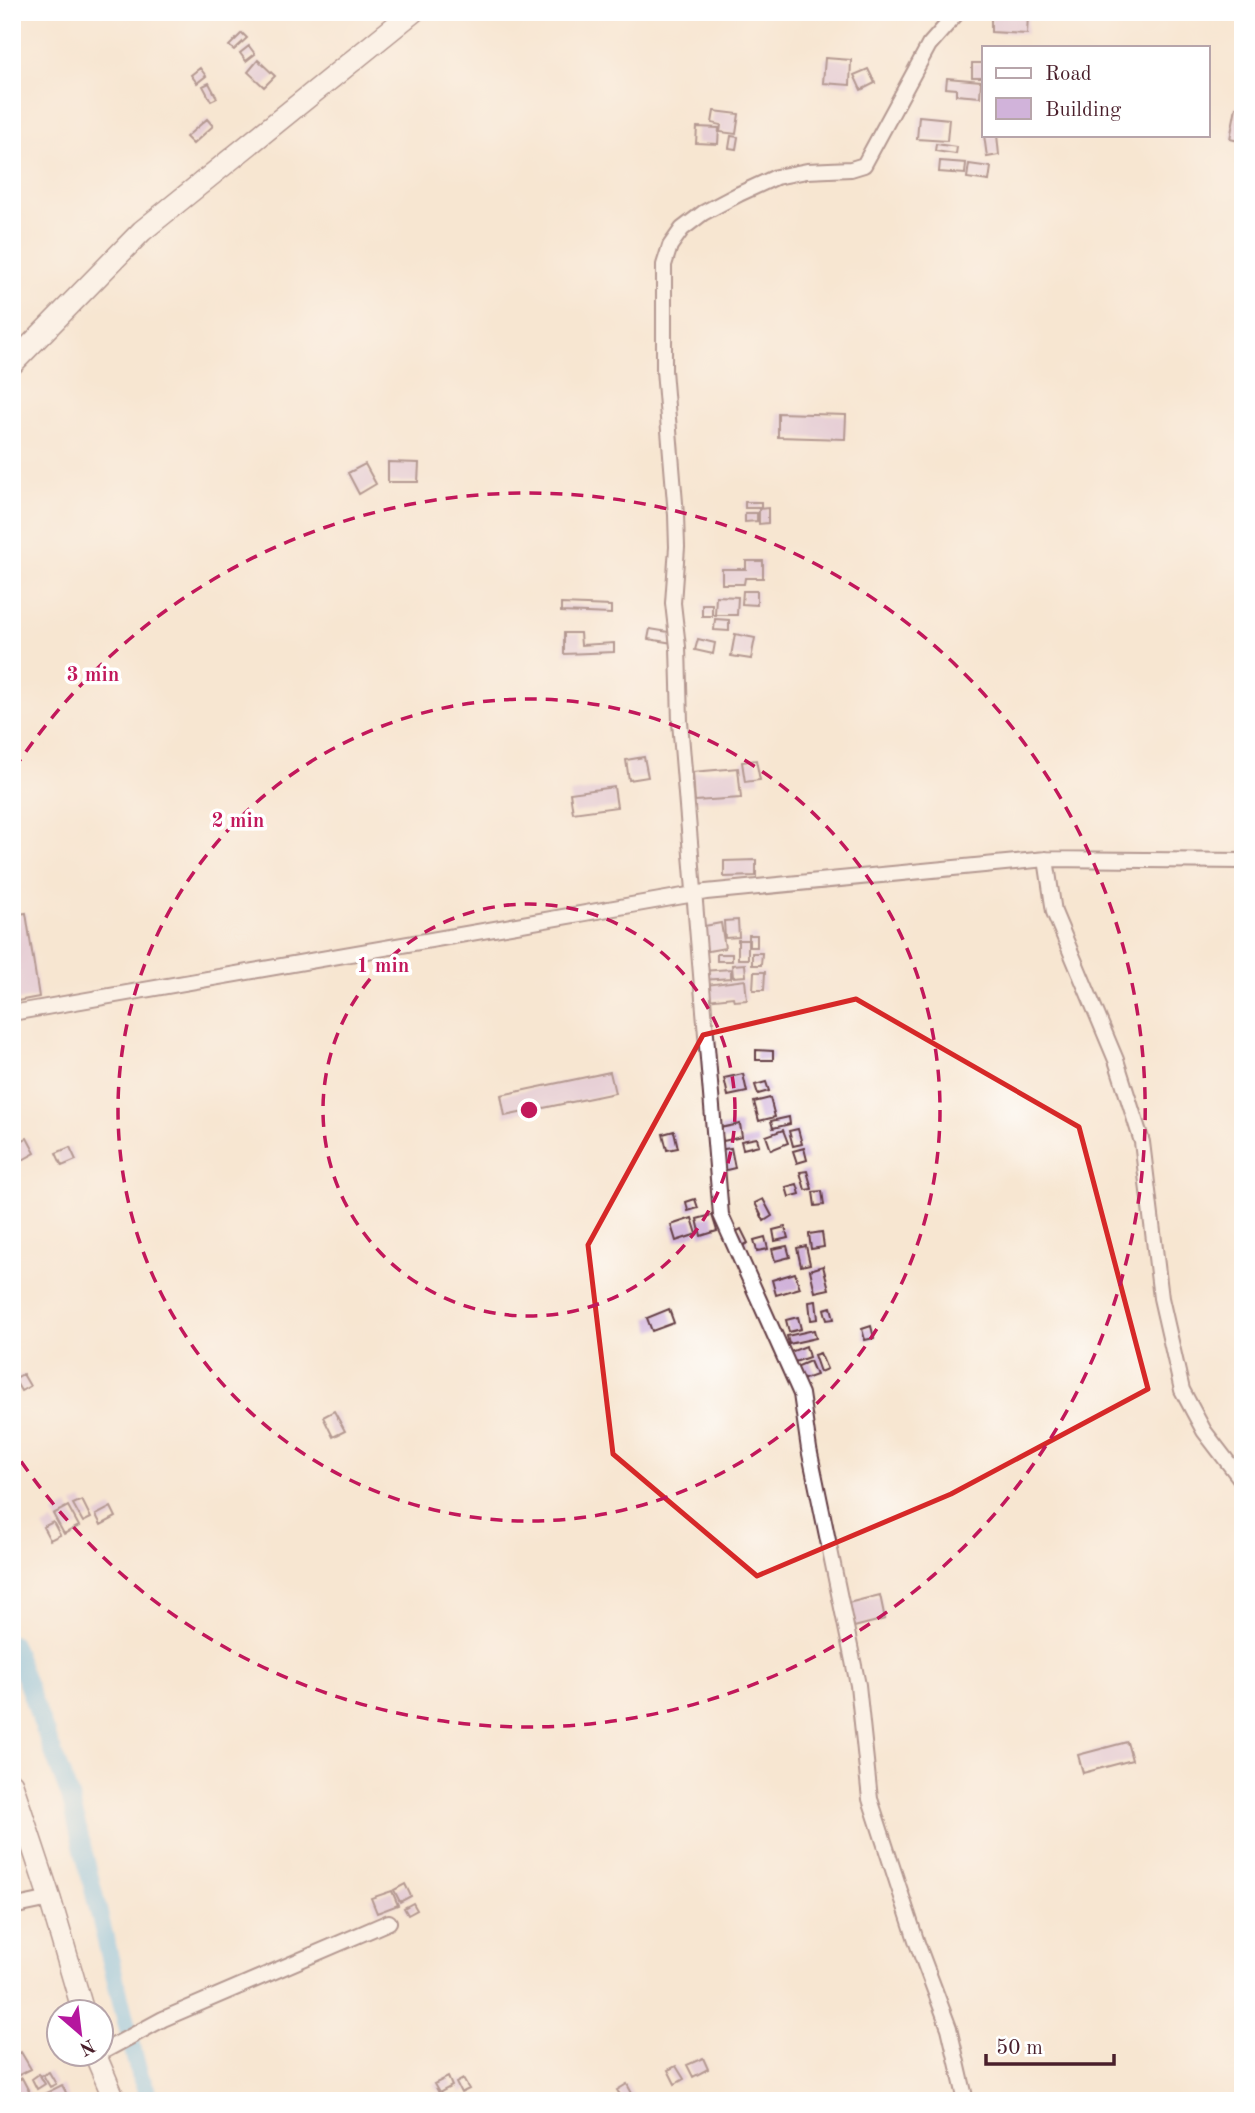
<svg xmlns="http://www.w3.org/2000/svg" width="1255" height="2113" viewBox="0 0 1255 2113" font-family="'Old Standard TT',serif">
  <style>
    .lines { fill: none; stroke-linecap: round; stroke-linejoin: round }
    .canal { stroke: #6ebee9; stroke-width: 18 }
    .building { fill: #d1b3da }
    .minor-casing { stroke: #643d44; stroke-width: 18 }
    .secondary-casing { stroke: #643d44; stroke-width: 24 }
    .minor { stroke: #fff; stroke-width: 14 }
    .secondary { stroke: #fff; stroke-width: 21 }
    .marked { fill: none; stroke: #d62828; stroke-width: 5; stroke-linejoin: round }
    .ring { fill: none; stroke: #c2185b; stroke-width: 3.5; stroke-dasharray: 12 9 }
    .centre { fill: #c2185b; stroke: #fff; stroke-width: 3.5 }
    .ring-label { font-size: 21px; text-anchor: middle; font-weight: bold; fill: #c2185b; stroke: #fff; stroke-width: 7; stroke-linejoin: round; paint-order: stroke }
  </style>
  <rect width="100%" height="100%" fill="#fff"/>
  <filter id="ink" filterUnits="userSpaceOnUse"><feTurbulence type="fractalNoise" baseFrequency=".0143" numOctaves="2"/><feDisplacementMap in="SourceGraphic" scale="14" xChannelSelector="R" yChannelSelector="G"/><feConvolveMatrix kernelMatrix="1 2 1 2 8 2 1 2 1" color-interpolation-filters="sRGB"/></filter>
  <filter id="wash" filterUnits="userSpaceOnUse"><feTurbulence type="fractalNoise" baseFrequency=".00686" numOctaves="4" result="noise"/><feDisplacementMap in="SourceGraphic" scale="28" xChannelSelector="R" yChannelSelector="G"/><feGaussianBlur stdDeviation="1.57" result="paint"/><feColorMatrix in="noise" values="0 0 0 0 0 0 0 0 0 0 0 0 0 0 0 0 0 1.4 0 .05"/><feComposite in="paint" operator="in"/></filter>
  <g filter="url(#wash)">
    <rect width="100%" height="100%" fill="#f7e6d1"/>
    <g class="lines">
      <path class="canal" d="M12,1644L70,1797L139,2074L152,2101"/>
    </g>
    <g id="blocks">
      <path class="building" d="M991,13L1028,15L1027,34L991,32Z
        M242,33L247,38L234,50L229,46Z
        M249,46L255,54L246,61L240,53Z
        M825,58L851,60L850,85L823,83Z
        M258,60L275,76L264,87L248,72Z
        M972,63H984V77H972Z
        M200,68L206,76L197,83L191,75Z
        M868,69L875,83L861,90L854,75Z
        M947,78L981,81L980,97L956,95V89L946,88Z
        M209,83L217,98L211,101L203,86Z
        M1236,107L1243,108V142L1230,139Z
        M714,111L739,114L736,134L720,132L721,125L712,123Z
        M919,116L949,119L947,141L917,139Z
        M207,119L213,126L193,144L186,137Z
        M697,127L719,128L718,144L696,143Z
        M984,135H997L999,155L987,157Z
        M731,136L738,137L736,149L729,148Z
        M936,144L957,147L956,154L935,151Z
        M940,161L966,163L965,174L939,172Z
        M969,164L991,167L989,181L967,178Z
        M778,413L846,415L845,439L778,437Z
        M388,462L419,463L418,482H388Z
        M365,464L376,484L359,494L348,473Z
        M745,502H761V508H745Z
        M768,508V523L759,524V509Z
        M745,513H757V521L745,522Z
        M746,561H763V578H745L744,584H722V569H746Z
        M743,591H757V605L742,604Z
        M716,596L738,597L737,615H715Z
        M561,604L611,606V614L561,612Z
        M702,604H712V616H702Z
        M715,619L729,620V631L714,630Z
        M650,629L675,633L673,643L648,639Z
        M564,633H580L581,645L614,643V652L564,654Z
        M735,634L755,638L751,659L731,656Z
        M698,639L715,643L713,654L695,650Z
        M644,757L648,777L629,780L626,760Z
        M756,760L760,780L745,782L742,762Z
        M738,768L741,798L695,801L693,772Z
        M614,787L617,807L573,813L570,793Z
        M756,860V876L724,877V861Z
        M26,913L39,997L12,1002V915Z
        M738,920L739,937L725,938L724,921Z
        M721,923L725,948L703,952L699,927Z
        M749,935H757V947H749Z
        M738,940H748V959H738Z
        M752,953H762L761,965H752Z
        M717,954H732V961H717Z
        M745,964L746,976L733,977L732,965Z
        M731,969V978L702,980V971Z
        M754,972H765L764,990H753Z
        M745,980L747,1000L734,1001L733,997L707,1000L706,985Z
        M756,1050L773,1051V1060H756Z
        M610,1072L615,1093L505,1116L501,1095Z
        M743,1074L747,1092L728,1096L724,1078Z
        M766,1082L769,1091L758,1094L755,1085Z
        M770,1098L775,1117L759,1121L754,1102Z
        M789,1117L790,1124L773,1128L771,1121Z
        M740,1124L742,1137L723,1141L720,1128Z
        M798,1129L802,1144L793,1146L789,1131Z
        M783,1130L788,1143L771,1150L766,1136Z
        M674,1131L678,1148L667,1150L663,1134Z
        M27,1138L35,1153L17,1163L12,1154V1145Z
        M757,1138L759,1145L743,1149L741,1141Z
        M70,1147L76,1160L62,1166L56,1153Z
        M731,1148L735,1168L722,1171L718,1150Z
        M804,1148L807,1160L797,1163L793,1151Z
        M807,1171L812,1189L805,1190L800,1172Z
        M797,1184L800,1194L789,1197L786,1187Z
        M822,1191L824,1205L815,1206L813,1192Z
        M695,1199L698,1208L688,1211L686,1202Z
        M763,1199L772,1216L764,1221L755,1203Z
        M712,1215L717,1231L701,1236L697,1219Z
        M692,1218L697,1234L676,1241L671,1225Z
        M785,1227L788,1238L775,1241L773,1230Z
        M741,1229L748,1243L738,1248L731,1234Z
        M822,1232L824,1247L811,1249L809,1234Z
        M765,1237L768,1249L757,1251L754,1240Z
        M787,1246L790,1257L775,1261L772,1249Z
        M806,1246L810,1264L801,1266L797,1248Z
        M823,1266L829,1289L815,1292L810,1270Z
        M795,1273L800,1288L776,1295L772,1280Z
        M816,1301L818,1319L811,1320L809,1302Z
        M831,1307L834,1319L827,1320L824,1309Z
        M669,1309L674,1323L652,1331L647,1318Z
        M798,1317L801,1329L789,1332L786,1320Z
        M871,1326L874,1338L865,1340L862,1329Z
        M814,1330L816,1338L789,1344L787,1336Z
        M806,1346L809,1357L789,1364L785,1354Z
        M820,1353L827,1369L820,1372L814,1355Z
        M810,1361L816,1375L802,1380L796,1367Z
        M23,1374L30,1386L21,1391L14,1379Z
        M334,1411L345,1431L333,1437L323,1417Z
        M82,1500L91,1518L83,1522L73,1504Z
        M68,1506L79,1526L64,1534L53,1514Z
        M111,1507L116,1517L101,1525L96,1515Z
        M53,1522L60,1535L50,1540L43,1527Z
        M880,1595L885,1619L854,1627L848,1603Z
        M1127,1742L1132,1760L1083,1773L1078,1755Z
        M405,1884L411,1896L400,1902L394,1890Z
        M392,1891L398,1905L377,1913L371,1898Z
        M413,1903L417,1910L408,1915L404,1908Z
        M21,2052L31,2069L17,2076L12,2067V2057Z
        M703,2058L708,2069L693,2077L687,2065Z
        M676,2066L684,2079L675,2084L668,2070Z
        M49,2072L56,2084L50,2087L43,2075Z
        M39,2074L45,2084L37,2089L32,2079Z
        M448,2077L452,2086L439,2093L434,2084Z
        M22,2078L34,2101H20L16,2093L12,2095V2083Z
        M463,2079L469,2089L461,2093L456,2083Z
        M627,2084L636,2101H624L617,2090Z
        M62,2085L70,2100L44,2101L42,2095Z"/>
    </g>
  </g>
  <g filter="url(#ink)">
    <use href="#blocks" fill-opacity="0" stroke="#643d44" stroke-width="2"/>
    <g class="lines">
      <defs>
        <path id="minor" d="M958,12L929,45L864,165L851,169L807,171L776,177L739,194L703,213L682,229L670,246L664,265V370L676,515L677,547L673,603L678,647L680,722L721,1215L801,1394L809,1449L858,1685L870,1799L917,1943L949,2028L966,2101
          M1046,859L1054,912L1116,1060L1142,1142L1161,1298L1182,1390L1204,1431L1243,1482
          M12,1013L706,892L1046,859L1243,861
          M12,1907L50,1899
          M102,2052L163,2019L389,1922"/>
        <path id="secondary" d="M12,364L142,231L413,12
          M12,1784L50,1899L83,2011
          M95,2054L115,2101"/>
      </defs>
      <use href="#minor" class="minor-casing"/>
      <use href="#secondary" class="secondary-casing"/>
      <use href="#minor" class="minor"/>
      <use href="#secondary" class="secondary"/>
    </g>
  </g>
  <path d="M0 0H1255V2113H0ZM856,999L1079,1127L1148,1389L951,1494L757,1576L613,1454L588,1245L703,1035Z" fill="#f7e6d1" fill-opacity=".55" fill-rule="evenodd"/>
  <path class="marked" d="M856,999L1079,1127L1148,1389L951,1494L757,1576L613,1454L588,1245L703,1035Z"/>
  <g class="ring">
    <circle cx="529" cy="1110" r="206"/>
    <circle cx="529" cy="1110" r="411"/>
    <path d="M14 769A617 617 0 1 1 14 1451"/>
  </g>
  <circle cx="529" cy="1110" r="10" class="centre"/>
  <g class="ring-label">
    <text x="93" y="681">3 min</text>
    <text x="238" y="827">2 min</text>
    <text x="383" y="972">1 min</text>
  </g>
  <rect width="1255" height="2113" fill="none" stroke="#fff" stroke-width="42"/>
  <rect x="982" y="46" width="228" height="91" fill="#ffffff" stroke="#b7a5aa" stroke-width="2"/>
  <rect x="996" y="68" width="35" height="10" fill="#ffffff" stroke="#b7a5aa" stroke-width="2"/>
  <text x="1045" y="80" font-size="21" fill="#4a1f2b">Road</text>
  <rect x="996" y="98" width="35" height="21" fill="#d1b3da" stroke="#b7a5aa" stroke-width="2"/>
  <text x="1045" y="116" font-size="21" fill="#4a1f2b">Building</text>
  <g transform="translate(80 2033) rotate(152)"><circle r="33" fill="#ffffff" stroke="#b7a5aa" stroke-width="2"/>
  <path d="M0-5L12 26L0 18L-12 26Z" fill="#b5179e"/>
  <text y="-10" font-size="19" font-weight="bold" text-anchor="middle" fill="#4a1f2b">N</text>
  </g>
  <path d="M986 2054v10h128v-10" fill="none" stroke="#4a1f2b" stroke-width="3.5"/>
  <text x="996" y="2054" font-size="21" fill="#4a1f2b" stroke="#ffffff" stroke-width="5" paint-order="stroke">50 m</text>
</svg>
